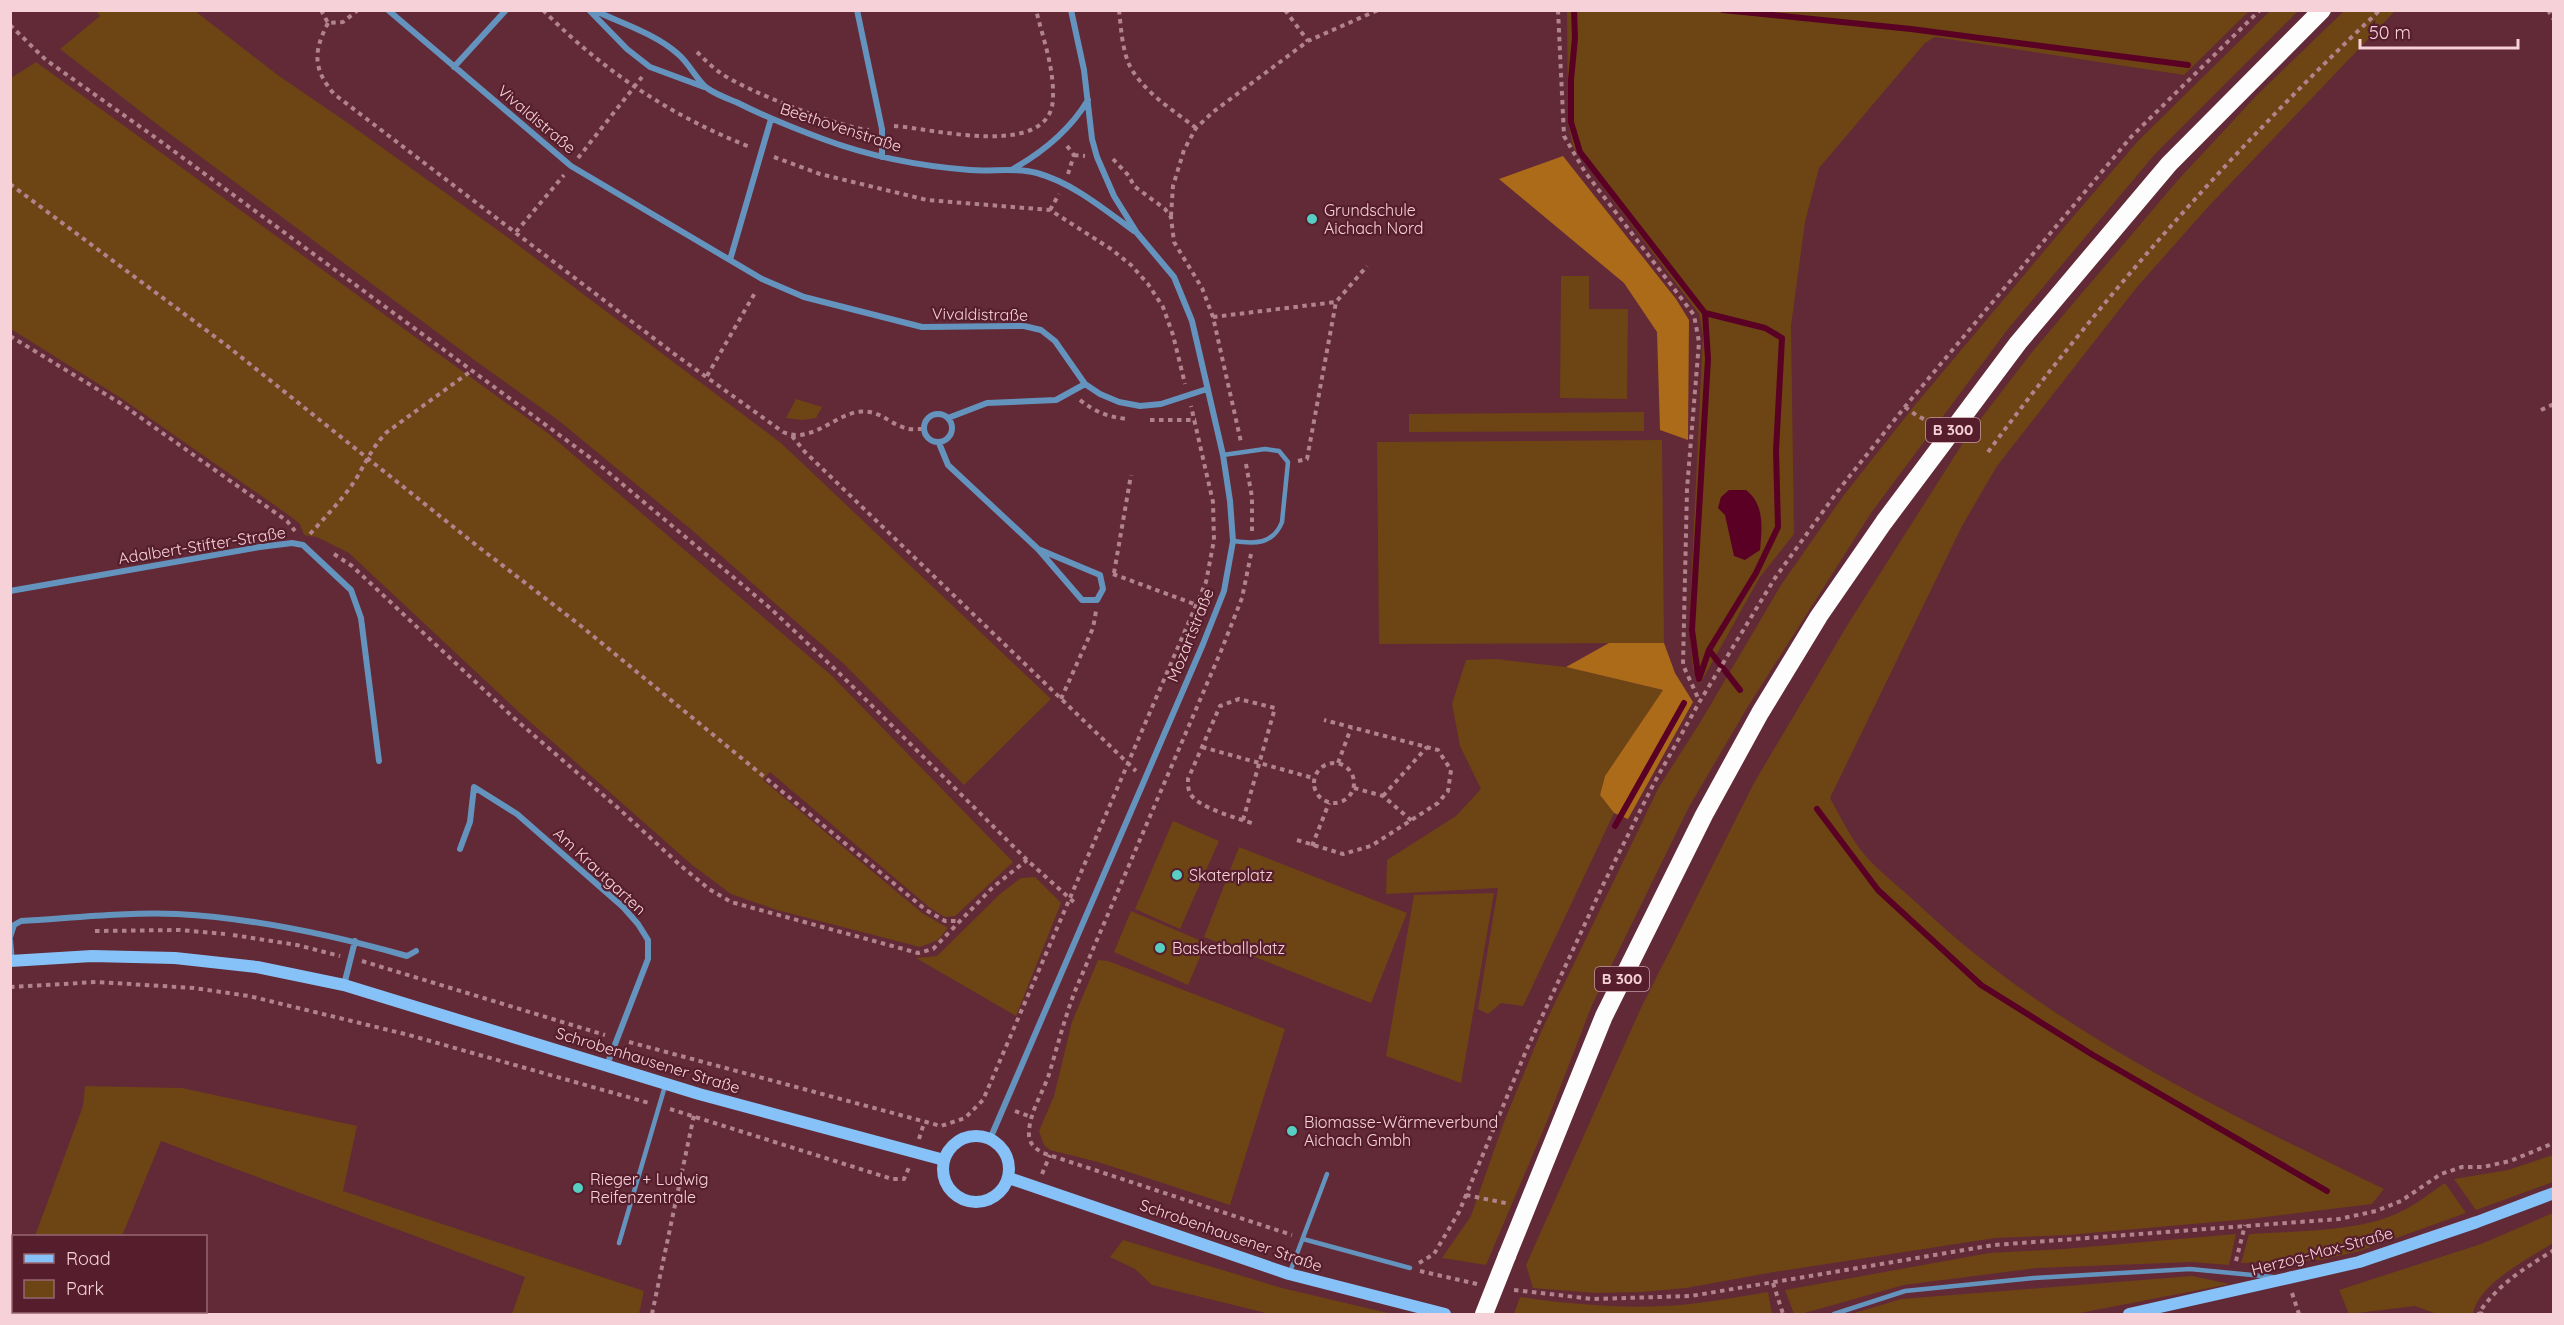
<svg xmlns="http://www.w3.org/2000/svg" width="2564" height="1325" viewBox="0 0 2564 1325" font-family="Quicksand,sans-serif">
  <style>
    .green { fill: #6d4414 }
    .forest { fill: #ab6b18 }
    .water { fill: #5a0024 }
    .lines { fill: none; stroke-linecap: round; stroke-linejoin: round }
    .stream { stroke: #5a0024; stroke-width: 6 }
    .path { stroke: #b1838d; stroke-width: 4; stroke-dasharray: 4.5 4.5; stroke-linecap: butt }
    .lane { stroke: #6494be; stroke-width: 4.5 }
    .street { stroke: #6494be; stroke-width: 6 }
    .secondary { stroke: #86c2f7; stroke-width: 12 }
    .highway { stroke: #fdfdfd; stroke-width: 18 }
    .highway-bridge { stroke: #fdfdfd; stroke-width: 18 }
    .poi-dot { fill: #57cec2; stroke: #561e2d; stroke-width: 2 }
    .labels { text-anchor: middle; stroke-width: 4.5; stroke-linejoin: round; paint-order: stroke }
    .shield { fill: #561e2d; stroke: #c69ba5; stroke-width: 1.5 }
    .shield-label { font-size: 15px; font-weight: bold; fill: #f6d1d8 }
    .street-label { font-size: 16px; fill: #f6d1d8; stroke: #561e2d }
    .poi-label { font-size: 16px; fill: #f6d1d8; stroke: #561e2d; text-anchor: start }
  </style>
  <rect width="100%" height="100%" fill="#622937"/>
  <path class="green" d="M2271,10L2298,11L2155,154L2008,329L1871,513L1747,708L1689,807L1592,1005L1548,1119L1486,1265L1442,1258L1471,1216L1504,1122L1541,1032L1659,787L1701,721L1781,585L1844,495L1915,405L2061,231L2138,141Z
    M2345,10L2395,11L2208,207L2137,287L1997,466L1962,526L1830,798C1839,814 1848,833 1860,849C1875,869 1900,887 1919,905C2052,1031 2221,1110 2384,1189L2372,1204L2249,1219L2068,1235L1995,1238L1774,1272L1686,1288L1642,1292L1595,1293L1533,1288L1526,1265L1640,1010L1754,783L1848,624L1966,438L2032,352L2178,180L2257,95Z
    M96,11H195L279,76L345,121L510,239L781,443L1051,699L964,785L845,665L693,531L558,420L473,359L162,128L60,49L100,16Z
    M1567,11H2249L2184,75L1935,37L1925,43L1819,168L1805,222L1791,326L1794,534L1760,577L1700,684L1693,668L1689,628L1703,335L1699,314L1573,147L1568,122Z
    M36,62L549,434L832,676L1013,862L955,916L945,917L929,907L770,772L763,780L922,913L948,928L938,940L920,947L777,910L731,894L691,864L520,713L349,553L317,537L304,535L300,524L290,516L121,398L11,329V78Z
    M1561,276H1589V309H1628L1627,399L1560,398Z
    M796,399L822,407L816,418L802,420L786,418Z
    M1644,412V431L1409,432V414Z
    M1662,440L1664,643L1379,644L1377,442Z
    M1496,659L1566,667L1663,690L1605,776L1600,795L1614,813L1523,1006L1501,1003L1488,1014L1478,1009L1498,888L1386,894L1387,860L1456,816L1481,789L1460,746L1452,704L1466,660Z
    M1173,821L1219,841L1180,929L1135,909Z
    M1239,847L1407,913L1371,1003L1204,937Z
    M1035,877L1061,903L1016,1016L916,958L937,956L1000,894L1021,878Z
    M1494,893L1461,1083L1386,1056L1414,895Z
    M1131,911L1206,943L1188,985L1114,952Z
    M1098,960L1108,961L1285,1029L1230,1205L1098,1162L1050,1150L1044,1145L1039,1131L1054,1096L1072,1022Z
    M85,1086L182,1088L357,1126L343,1191L644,1291L639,1314H512L525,1277L161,1141L122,1236H35L83,1106Z
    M2553,1155V1182L2476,1210L2454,1179L2508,1170Z
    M2445,1183L2466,1213L2360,1251L2321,1260L2241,1263L2249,1234C2295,1231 2362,1232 2402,1211C2417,1204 2431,1192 2445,1183Z
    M2553,1213V1243C2529,1258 2478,1284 2473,1314H2437L2415,1306L2349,1314L2339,1290L2481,1244Z
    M2236,1234L2229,1265L2192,1262L2037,1268L1904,1285L1801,1314H1794L1785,1290L1989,1253L2064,1249Z
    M1123,1240L1282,1288L1392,1314H1270L1152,1285L1135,1269L1110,1257Z
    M2192,1276L2230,1284L2075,1314H1851L1901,1299Z
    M1768,1292L1772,1314H1514L1520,1297C1576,1305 1634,1310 1690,1304C1716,1301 1742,1296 1768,1292Z"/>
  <path class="forest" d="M1563,156L1676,299L1689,320L1688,440L1660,430L1657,332L1624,283L1499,179Z
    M1609,643H1664L1675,673L1693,702L1628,819L1614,813L1600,795L1605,776L1663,690L1566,667Z"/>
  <path class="water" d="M1729,490H1746C1765,505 1762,528 1760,550L1745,560L1734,556L1725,515L1718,508L1721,497Z"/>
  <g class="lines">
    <path class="stream" d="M1574,10L1575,38L1571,80V122L1580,152L1705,313L1765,328L1782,338L1776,451L1778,527L1756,573L1709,650L1699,679
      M1723,10L1911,29L2188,65
      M1709,650L1740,690
      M1698,675L1692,630L1708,359L1705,313
      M1817,809L1878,890L1981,985L2093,1055L2327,1191
      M1615,826L1684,703"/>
    <path class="path" d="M321,10L328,23L343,22L358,10
      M543,10C603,71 671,116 750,147
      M1119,10C1121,28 1122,46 1128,62C1140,90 1173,110 1196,128
      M1285,10L1308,41
      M1558,10L1564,136L1585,172L1694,315L1699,342L1687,489L1683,665L1699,700
      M2548,10L2554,20
      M328,23C313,52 313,69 334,94L673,353L783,432C810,444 832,417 857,412C880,409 886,422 905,428C910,430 918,429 924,429
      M10,25L46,60L156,138L596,462L770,608L838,672L1027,860L1077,905
      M697,52C705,60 713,68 722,74C747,91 840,128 869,130
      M894,126C931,128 1053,161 1053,97C1054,68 1043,38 1036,10
      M1067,146L1074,155L1068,174
      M1074,155L1085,156
      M774,157L820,174L927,200L1050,210L1111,249L1131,265L1148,284L1163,307L1173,335L1185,384
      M578,158L642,77
      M1113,159L1129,176L1134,186L1165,209L1171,217L1174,242L1202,288L1213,317L1241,442
      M10,184L226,345L476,545L581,626L926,910L945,921H960
      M1050,210L1059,194
      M1171,216L1173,186L1184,150L1196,128L1213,112L1308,41L1378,10
      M516,232L564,175
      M1213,317L1336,302
      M10,336L120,403L287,521L295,531
      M707,376L756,291
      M1080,400C1095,412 1108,417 1127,419
      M1905,407L1916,415L1935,425
      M2541,410L2554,404
      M1150,420H1196
      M792,436L805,452L1136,771
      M1988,452C2105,294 2236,146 2380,10
      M1298,461L1307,459L1336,302L1367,266
      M1246,464L1252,497V531
      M310,534C326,516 343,499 356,479C366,462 373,446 387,432L471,371
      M334,554L352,566L515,719L618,808L681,866L709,889L731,902L918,953L933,949L993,887L1027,860
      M1251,554L1242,598L1221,651L1075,991C1065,1017 1058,1044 1050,1071C1044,1092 1028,1113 1029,1136C1030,1145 1036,1149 1043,1153L1292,1235
      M1114,573L1131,475
      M1113,574L1197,605
      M1061,699L1093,628L1096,611
      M1202,747L1313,778
      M1314 783a20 20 0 1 1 40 0a20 20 0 1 1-40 0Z
      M1338,763L1351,728
      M1354,788L1383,796L1412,821
      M1383,796L1427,747
      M1243,820L1275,708L1239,699L1220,706L1188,779C1188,784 1188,790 1190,793C1197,808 1238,818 1254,824
      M1297,840L1343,854L1371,846L1438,803L1448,791L1451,770L1438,750L1324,720
      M1312,846L1329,803
      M95,931L180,930L225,934
      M233,935L297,945L340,956
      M362,961L605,1035
      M10,987L97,982L194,988L249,996L409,1035L649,1103
      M629,1042L941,1126L965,1118L983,1100L1206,582L1214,540L1213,502L1191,406
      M670,1109L892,1179H904L910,1165
      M1015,1111L1031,1117
      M919,1139L924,1123
      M1042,1174L1050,1155
      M1466,1195L1510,1204
      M2236,1261L2245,1225
      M1419,1263L1434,1254L1459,1212L1526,1051L1603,885L1653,785L1700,701L1775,578L1837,492L1908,403L2131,137L2260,10
      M1420,1271L1477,1284
      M1773,1283L1783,1314
      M1514,1290L1593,1299L1691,1296L1994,1245L2339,1219L2376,1211L2401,1201L2441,1174L2462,1167H2483L2510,1161L2554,1143
      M2292,1293L2299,1314
      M652,1314L694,1115
      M2483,1314L2479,1313C2498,1284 2525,1268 2554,1250"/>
    <path class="lane" d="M1223,455L1265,449L1279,451L1288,462L1282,522C1273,545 1254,544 1233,541
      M1303,1239L1410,1268
      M619,1243L665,1086
      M1290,1272L1327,1174
      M1834,1314L1905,1291L2034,1278L2190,1269L2273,1277"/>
    <path class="street" d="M388,10L571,166L762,279L804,297L922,327L1024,326L1041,330L1055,341L1085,384L1100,394L1119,402L1140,406L1161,404L1207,389
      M594,10C622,24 654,33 678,54C689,63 698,82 707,88C715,94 726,98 736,102C764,116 793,128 823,139C871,157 919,166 970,170C992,172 1015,167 1037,173C1073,183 1105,210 1134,231
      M857,10L882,129V157
      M590,11L627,49L650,67L704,87
      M454,67L506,10
      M1013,169C1043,152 1070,130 1088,100
      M730,260L771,119
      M924 428a14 14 0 1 1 28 0a14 14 0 1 1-28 0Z
      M948,418L987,403L1056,400L1085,384
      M939,443L948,465L1038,549L1082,600H1097L1103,589L1100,575L1038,549
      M10,591L260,547L292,543L303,545L351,590L361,618L379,761
      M460,849L470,822L474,787L517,814L623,907L638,924L648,940V959L607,1065
      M10,937L14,925L21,921C72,918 126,912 177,914C254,918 332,935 407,956L416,951
      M10,940L12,961
      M344,985L355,941
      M990,1139L1203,644L1224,591L1233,541L1230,501L1223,455L1192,321L1174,277L1137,233L1114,196L1097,157L1092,139L1084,70L1071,10"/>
    <path class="secondary" d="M10,961L92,956L175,958L257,967L344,985L699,1094L944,1160
      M943 1169a33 33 0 1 1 66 0a33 33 0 1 1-66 0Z
      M1009,1178L1289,1274L1445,1314
      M2129,1314L2359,1262L2477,1222L2554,1193"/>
    <path class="highway" d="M1507,1256L1604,1016L1704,815L1760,713L1819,616L1884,522L2018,343L2169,164L2322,10"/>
    <path class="highway-bridge" d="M1484,1314L1507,1256"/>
  </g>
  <g class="poi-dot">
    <circle cx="1312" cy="219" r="6"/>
    <circle cx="1177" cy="875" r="6"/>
    <circle cx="1160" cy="948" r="6"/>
    <circle cx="1292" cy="1131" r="6"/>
    <circle cx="578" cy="1188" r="6"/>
  </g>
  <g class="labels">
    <g class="shield">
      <rect x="1926" y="418" width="54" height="24" rx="4.5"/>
      <rect x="1595" y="967" width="54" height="24" rx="4.5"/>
    </g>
    <g class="shield-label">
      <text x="1953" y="435">B 300</text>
      <text x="1622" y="984">B 300</text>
    </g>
    <g class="street-label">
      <text transform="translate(537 119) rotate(40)" y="6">Vivaldistraße</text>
      <text transform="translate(841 127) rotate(18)" y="6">Beethovenstraße</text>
      <text transform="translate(980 314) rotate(1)" y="6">Vivaldistraße</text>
      <text transform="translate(202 545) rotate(-9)" y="6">Adalbert-Stifter-Straße</text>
      <text transform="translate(1190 635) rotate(-68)" y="6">Mozartstraße</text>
      <text transform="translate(600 871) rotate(43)" y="6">Am Krautgarten</text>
      <text transform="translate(648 1060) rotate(17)" y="6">Schrobenhausener Straße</text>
      <text transform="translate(1231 1235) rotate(19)" y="6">Schrobenhausener Straße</text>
      <text transform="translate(2322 1251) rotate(-15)" y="6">Herzog-Max-Straße</text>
    </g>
    <g class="poi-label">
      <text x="1324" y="216">Grundschule<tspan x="1324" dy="18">Aichach Nord</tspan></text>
      <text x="1189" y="881">Skaterplatz</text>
      <text x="1172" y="954">Basketballplatz</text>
      <text x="1304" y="1128">Biomasse-Wärmeverbund<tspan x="1304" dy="18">Aichach Gmbh</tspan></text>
      <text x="590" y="1185">Rieger + Ludwig<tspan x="590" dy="18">Reifenzentrale</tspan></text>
    </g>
  </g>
  <rect width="2564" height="1325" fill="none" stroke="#f6d1d8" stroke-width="24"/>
  <rect x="12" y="1235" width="195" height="78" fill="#561e2d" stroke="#966671" stroke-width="1.5"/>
  <rect x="24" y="1254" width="30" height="9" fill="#86c2f7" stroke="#966671" stroke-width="1.5"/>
  <text x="66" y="1265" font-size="18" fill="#f6d1d8">Road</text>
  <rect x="24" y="1280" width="30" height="18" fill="#6d4414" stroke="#966671" stroke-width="1.5"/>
  <text x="66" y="1295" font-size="18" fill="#f6d1d8">Park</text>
  <path d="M2360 39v9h158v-9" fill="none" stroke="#f6d1d8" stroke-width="3"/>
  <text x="2369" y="39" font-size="18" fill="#f6d1d8" stroke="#561e2d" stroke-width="4.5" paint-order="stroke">50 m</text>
</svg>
